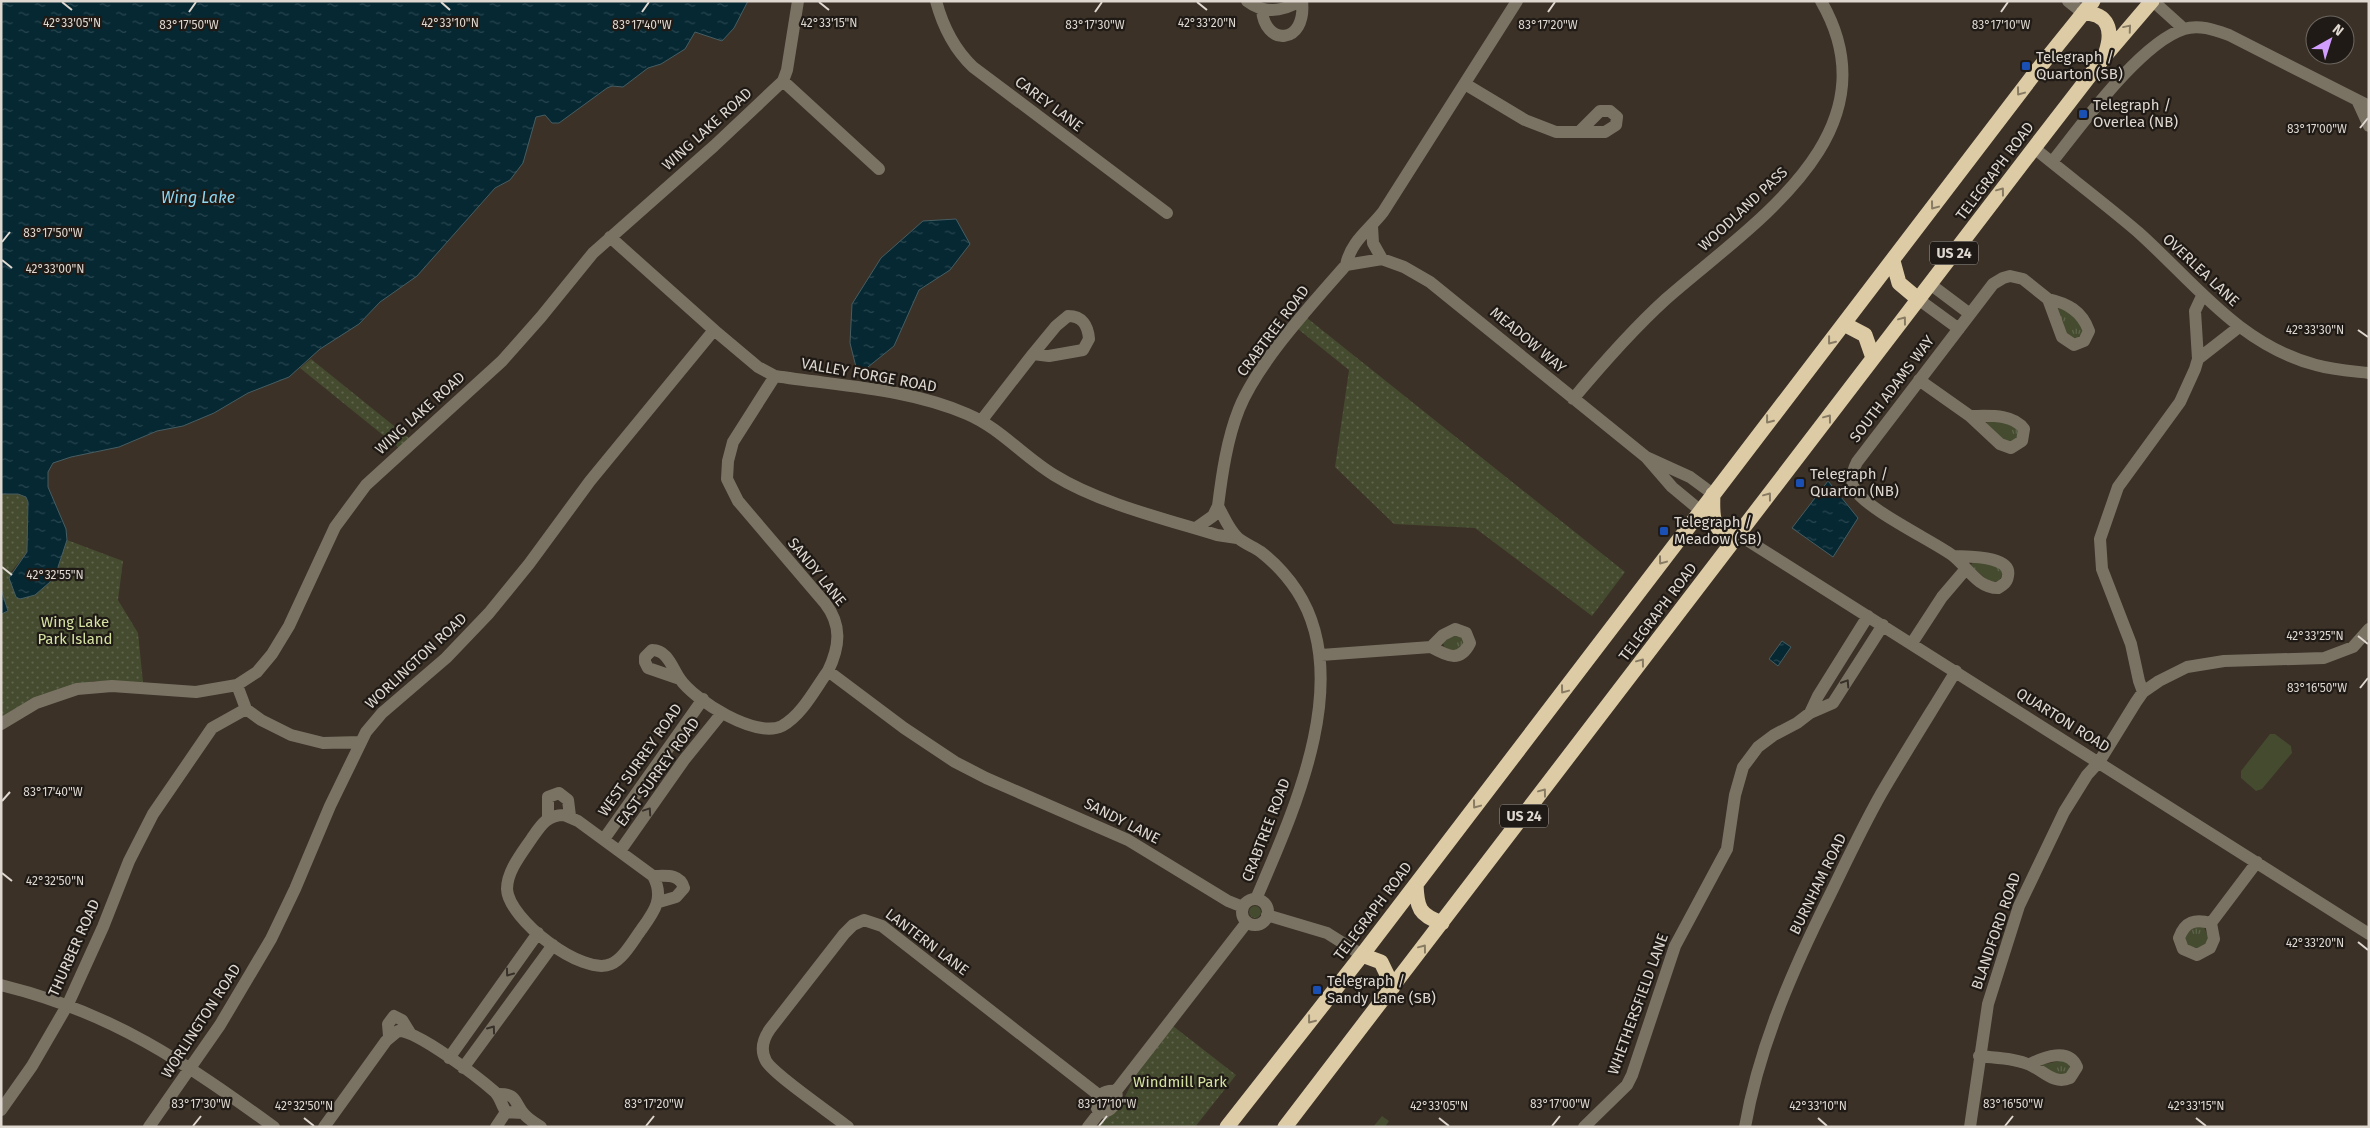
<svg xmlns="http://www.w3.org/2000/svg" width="2370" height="1128" viewBox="0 0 2370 1128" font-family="'Fira Sans',sans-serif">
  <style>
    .grass { fill: url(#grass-tufts) }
    .park { fill: url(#park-dots) }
    .garden { fill: #454b2f }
    .water { fill: url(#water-ripples); stroke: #465d62 }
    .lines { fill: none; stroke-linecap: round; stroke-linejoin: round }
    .minor { stroke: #7a7364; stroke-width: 12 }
    .highway { stroke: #dccba5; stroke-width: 15 }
    .oneway { stroke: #877b64 }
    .oneway2 { stroke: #363029 }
    .ticks { fill: none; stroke: #dfd8d1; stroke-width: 2 }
    .transit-dot { fill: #1a4fb4; stroke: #1f1a15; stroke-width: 2 }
    .labels { text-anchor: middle; stroke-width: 4.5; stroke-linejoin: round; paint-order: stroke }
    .shield { fill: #1f1a15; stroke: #a59f99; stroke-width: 1 }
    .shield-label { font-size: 14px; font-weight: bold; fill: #dfd8d1 }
    .poi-label { font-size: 15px; fill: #dfd8d1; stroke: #1f1a15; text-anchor: start }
    .street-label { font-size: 15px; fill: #dfd8d1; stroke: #1f1a15 }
    .park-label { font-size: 15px; fill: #d5e2a2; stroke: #1f1a15 }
    .water-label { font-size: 16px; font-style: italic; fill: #8cd8f3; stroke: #1f1a15 }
    .ticks-label { font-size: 12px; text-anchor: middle; fill: #dfd8d1; stroke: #1f1a15; stroke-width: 4.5; stroke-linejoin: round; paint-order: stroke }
  </style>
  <defs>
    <pattern id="grass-tufts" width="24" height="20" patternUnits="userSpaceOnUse" patternTransform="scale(1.25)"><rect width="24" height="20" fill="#454b2f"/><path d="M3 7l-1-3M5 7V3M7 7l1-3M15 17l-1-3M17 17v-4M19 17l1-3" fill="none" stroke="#5f644c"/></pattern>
    <pattern id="park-dots" width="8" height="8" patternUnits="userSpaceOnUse" patternTransform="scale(1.25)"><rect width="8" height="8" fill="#454b2f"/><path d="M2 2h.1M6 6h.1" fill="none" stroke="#5f644c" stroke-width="1.8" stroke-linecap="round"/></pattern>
    <pattern id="water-ripples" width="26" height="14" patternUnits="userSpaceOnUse" patternTransform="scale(1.25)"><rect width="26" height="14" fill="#052833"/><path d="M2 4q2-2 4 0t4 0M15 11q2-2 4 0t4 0" fill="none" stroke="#294650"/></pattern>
  </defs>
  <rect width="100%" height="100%" fill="#3b3127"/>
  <path class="grass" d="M2059,308L2074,314L2084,332L2076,339L2067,336L2057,309Z
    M1988,421L2013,424L2019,433L2014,442L2005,441L1986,423Z
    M1973,562L1996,565L2003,573L1999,581L1990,582L1973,568L1971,565Z
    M1452,635L1461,636L1464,642L1461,651L1445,649L1443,643Z
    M1249 912a6 6 0 1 1 12 0a6 6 0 1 1-12 0Z
    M2191,926L2204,927L2209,939L2202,949L2187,946L2184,933Z
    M2064,1060L2070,1066L2068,1073L2059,1076L2041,1065Z"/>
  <path class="park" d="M1307,318L1625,572L1592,616L1475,528L1394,524L1335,467L1349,370L1298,329Z
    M311,359L409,438L399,448L300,368Z
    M1,494H18L26,497L28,502L27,552L11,572L54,577L67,540L123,561L118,600L138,633L143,682L93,681L67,688L1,719V614L8,611L1,589Z
    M1173,1026L1236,1075L1195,1127H1096L1121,1105L1136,1074Z"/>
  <path class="garden" d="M2270,734H2275L2291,746L2292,753L2262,789L2256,791L2241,778V771Z
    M1382,1116L1389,1121L1385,1127H1373Z"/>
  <path class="water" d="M1,1H748L734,28L722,41L695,32L685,49L661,64L648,68L623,87L612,86L607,88L559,123H552L545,115L536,117L523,163L510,180L495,188L417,276L380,302L359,324L320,349L289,377L248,393L214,413L183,426L157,431L119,447L71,457L53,463L48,472V487L66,529L67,540L57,570L50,582L35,595L20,599L16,597L9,578L27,552L28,502L26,497L18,494H1Z
    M956,219L970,244L950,270L919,290L894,346L858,375L850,343L852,304L881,258L923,221Z
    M1828,481L1858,518L1833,557L1792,528Z
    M1,589L8,611L1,614Z
    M1782,641L1791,647L1778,666L1769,659Z"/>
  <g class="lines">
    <path class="minor" d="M936,1C943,27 954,49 973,67L1167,213
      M1247,1C1264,14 1282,12 1300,1
      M2068,1L2083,13
      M2153,1L2184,29
      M1262,9C1264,47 1307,45 1302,1
      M783,81L879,169
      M1465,84L1525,120L1556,132H1605L1616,125L1617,117L1610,111H1600L1581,130
      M2358,102L2369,126
      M2034,148C2068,176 2104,203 2138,232C2194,282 2239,345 2316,365C2333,370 2351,371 2369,373
      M2052,162C2081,126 2140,43 2184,29C2199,24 2215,30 2229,35L2369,106
      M1372,226L1373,243L1382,259
      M610,237L714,330L758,367L775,376L733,442L728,461L727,479L738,501L825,603C842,625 840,646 828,671L904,728L955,762L986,778L1128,840L1228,901L1243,907
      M1346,265L1382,259L1404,267L1430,282L1646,457
      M1930,284L1970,314
      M1918,299L1959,329
      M2198,359L2239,327
      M775,376C839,386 907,388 967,414C1000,428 1024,457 1054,475C1099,503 1165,519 1217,535L1237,538
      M1919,380L1970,416L2000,444L2011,448L2022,441L2024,429C2013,413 1987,416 1970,416
      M1573,399C1603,363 1632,330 1666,299C1751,224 1898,134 1821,1
      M981,421L1033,354L1049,356L1083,350L1089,339C1088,325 1082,316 1068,316L1056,326L1033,354
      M1701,511L1672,487L1646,457L1690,477L1713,494
      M1196,528L1213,516L1218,506
      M1739,535L2369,934
      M1954,556C1967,557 2012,555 2008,576C2007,583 2003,585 1998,588C1977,588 1967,566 1952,555C1931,540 1864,508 1854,488C1850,480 1853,470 1857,462L1993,284L2003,278L2010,276L2023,279L2048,299L2062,337L2074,345L2084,341L2089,331C2082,311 2067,303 2048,299
      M1912,643L1942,597L1965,570
      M1321,655L1431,647C1447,656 1460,663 1470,643L1466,633L1455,629L1443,635L1431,647
      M680,679L648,668L645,662V657L652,650C668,650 672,668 680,679C694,700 756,739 782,726C802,715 815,689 828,671
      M237,685L246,709L261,720L291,735L323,743L361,742
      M2143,692L2139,681L2131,644L2102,569L2100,539L2118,487L2180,402L2195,369L2198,359L2195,311L2202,296
      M1810,713L1818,696L1868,616
      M1,724L36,703L77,689L112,686L196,692L237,685L257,672L272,654L289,626L335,527L366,485L502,361L541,317L593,253L714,146L783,81L787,70L798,1
      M564,815L578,821L653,876C665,898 654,912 641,930C633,941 623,959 611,964C583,977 508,919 507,889C507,871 522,853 532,838C541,825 547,815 564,815Z
      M548,818V797L559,793L568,800L570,816
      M604,839L703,699
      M620,851L684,760L722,713
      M653,876C665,876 680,873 684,888L676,897L659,902
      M1256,899C1293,813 1355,680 1297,591C1287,576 1275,563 1261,552C1254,547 1245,544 1238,538C1229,530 1224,517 1218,506C1222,474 1227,439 1239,409C1258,362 1312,304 1346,265C1351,241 1369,230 1383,212L1517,1
      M1242 912a13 13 0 1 1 26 0a13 13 0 1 1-26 0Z
      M1267,915L1327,933L1362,955
      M2211,923C2195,919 2185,921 2179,938L2183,949L2197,955L2210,948L2214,939L2211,923L2257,862
      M1,985C112,1012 184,1062 274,1127
      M389,1036L388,1024L394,1016L402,1020L410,1033
      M1979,1056C1995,1058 2016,1058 2030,1065C2044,1071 2054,1085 2070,1078L2077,1067C2069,1047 2044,1057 2030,1064
      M449,1058L538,933
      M463,1068L553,945
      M497,1094C518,1093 514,1103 524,1114C528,1119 535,1123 541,1127
      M1,1110L32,1066L68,1004L103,927L129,861L153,814L212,728L246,709
      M1099,1113L1096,1106C1098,1095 1104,1090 1116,1091L1247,922
      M149,1127L220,1025L271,939L295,889L330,806L366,732L382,713L446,658L489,613L529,564L590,481L714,330
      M324,1127L386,1041L398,1031C417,1030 479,1078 495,1092C500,1097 502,1106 506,1112L523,1113
      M496,1127L506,1112
      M848,1127C832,1114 774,1075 766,1061C760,1050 763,1039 770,1029L844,934L853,925L864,920L882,926L1100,1096
      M1088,1127L1099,1113C1111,1112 1119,1103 1116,1091
      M1584,1127L1627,1085L1632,1075L1675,946L1727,849L1735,795L1743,767L1758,747L1774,735L1797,723L1810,713L1833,703L1883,625
      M1745,1127C1758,1052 1788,981 1821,913C1841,873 1859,833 1881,794C1905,753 1931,712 1956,671
      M1970,1127L1988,1004L2019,906L2064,812L2087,775L2099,762L2136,702L2143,692L2159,681L2187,667L2224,661L2324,658L2353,647L2369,629"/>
    <path class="highway" d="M2083,13C2109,13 2113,31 2106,52
      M1893,261L1899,283L1918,299
      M1844,324L1865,335L1873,358
      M1713,494C1712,515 1711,536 1739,535
      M1416,884C1417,908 1419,915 1442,923
      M1362,955L1381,962L1393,987
      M1227,1127L1362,955L2035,73L2093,1
      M1285,1127L2034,148L2105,56L2152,1"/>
  </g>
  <defs><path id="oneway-chevron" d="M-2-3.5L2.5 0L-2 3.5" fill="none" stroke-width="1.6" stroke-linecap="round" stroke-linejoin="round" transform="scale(1.25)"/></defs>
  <g class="oneway">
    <use href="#oneway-chevron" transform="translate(2128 28) rotate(-50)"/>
    <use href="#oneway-chevron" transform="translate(2020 92) rotate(127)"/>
    <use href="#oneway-chevron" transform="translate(2001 191) rotate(-53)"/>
    <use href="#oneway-chevron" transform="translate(1934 206) rotate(127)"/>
    <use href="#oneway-chevron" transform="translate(1903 320) rotate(-53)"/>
    <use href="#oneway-chevron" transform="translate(1831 341) rotate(128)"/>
    <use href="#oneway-chevron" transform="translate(1828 418) rotate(-53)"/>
    <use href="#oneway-chevron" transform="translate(1769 420) rotate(128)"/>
    <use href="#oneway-chevron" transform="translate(1768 496) rotate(-53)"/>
    <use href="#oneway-chevron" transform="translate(1662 561) rotate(127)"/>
    <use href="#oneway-chevron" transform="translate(1641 662) rotate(-53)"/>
    <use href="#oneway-chevron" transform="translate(1564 690) rotate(127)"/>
    <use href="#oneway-chevron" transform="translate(1543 792) rotate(-53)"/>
    <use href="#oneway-chevron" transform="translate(1476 805) rotate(127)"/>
    <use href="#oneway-chevron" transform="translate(1423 948) rotate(-53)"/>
    <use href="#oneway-chevron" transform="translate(1311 1020) rotate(128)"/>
  </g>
  <g class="oneway2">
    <use href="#oneway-chevron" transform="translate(1846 683) rotate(-57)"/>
    <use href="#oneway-chevron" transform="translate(648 811) rotate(-56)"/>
    <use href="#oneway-chevron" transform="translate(509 973) rotate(126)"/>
    <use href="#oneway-chevron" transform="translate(492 1029) rotate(-54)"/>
  </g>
  <path class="ticks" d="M62,2L72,10M441,2L450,10M819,2L829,10M1197,2L1207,10M189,12L196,2M642,12L649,2M1095,12L1102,2M1548,12L1555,2M2001,12L2008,2M2360,128L2368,118M2,242L10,232M2,260L12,268M2358,330L2368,337M2,567L12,575M2358,636L2368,644M2360,688L2368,678M2,801L10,792M2,873L12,881M2358,942L2368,950M304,1118L314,1126M1439,1118L1449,1126M1818,1118L1827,1126M2196,1118L2206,1126M193,1126L201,1116M646,1126L654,1116M1099,1126L1107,1116M1552,1126L1560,1116M2005,1126L2013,1116"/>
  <g class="transit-dot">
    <rect x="2021" y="61" width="10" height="10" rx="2.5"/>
    <rect x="2078" y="109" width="10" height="10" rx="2.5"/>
    <rect x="1795" y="478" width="10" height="10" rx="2.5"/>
    <rect x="1659" y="526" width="10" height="10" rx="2.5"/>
    <rect x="1312" y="985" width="10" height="10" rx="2.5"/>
  </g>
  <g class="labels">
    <g class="shield">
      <rect x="1930" y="241.5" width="48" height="23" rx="4"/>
      <rect x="1500" y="804.5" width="48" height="23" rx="4"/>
    </g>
    <g class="shield-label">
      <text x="1954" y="258">US 24</text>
      <text x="1524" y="821">US 24</text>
    </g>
    <g class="poi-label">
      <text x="2036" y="62">Telegraph /<tspan x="2036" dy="17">Quarton (SB)</tspan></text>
      <text x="2093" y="110">Telegraph /<tspan x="2093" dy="17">Overlea (NB)</tspan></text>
      <text x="1810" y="479">Telegraph /<tspan x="1810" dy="17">Quarton (NB)</tspan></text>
      <text x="1674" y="527">Telegraph /<tspan x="1674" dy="17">Meadow (SB)</tspan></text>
      <text x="1327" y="986">Telegraph /<tspan x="1327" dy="17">Sandy Lane (SB)</tspan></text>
    </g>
    <g class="street-label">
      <text transform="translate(1049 104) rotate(37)" y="5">CAREY LANE</text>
      <text transform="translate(707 129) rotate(-42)" y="5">WING LAKE ROAD</text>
      <text transform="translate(1995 171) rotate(-53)" y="5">TELEGRAPH ROAD</text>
      <text transform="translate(1743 209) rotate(-43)" y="5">WOODLAND PASS</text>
      <text transform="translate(2201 270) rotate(43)" y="5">OVERLEA LANE</text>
      <text transform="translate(1273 331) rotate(-53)" y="5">CRABTREE ROAD</text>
      <text transform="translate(1528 340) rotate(40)" y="5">MEADOW WAY</text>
      <text transform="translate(869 375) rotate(10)" y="5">VALLEY FORGE ROAD</text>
      <text transform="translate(1892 389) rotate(-53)" y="5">SOUTH ADAMS WAY</text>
      <text transform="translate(420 413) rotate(-42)" y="5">WING LAKE ROAD</text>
      <text transform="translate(817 572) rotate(51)" y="5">SANDY LANE</text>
      <text transform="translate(1658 612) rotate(-53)" y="5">TELEGRAPH ROAD</text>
      <text transform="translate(416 661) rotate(-43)" y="5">WORLINGTON ROAD</text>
      <text transform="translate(2063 720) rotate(32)" y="5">QUARTON ROAD</text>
      <text transform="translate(640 760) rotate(-55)" y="5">WEST SURREY ROAD</text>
      <text transform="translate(658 772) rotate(-54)" y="5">EAST SURREY ROAD</text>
      <text transform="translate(1122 821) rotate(27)" y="5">SANDY LANE</text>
      <text transform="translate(1266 830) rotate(-69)" y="5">CRABTREE ROAD</text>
      <text transform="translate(1818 884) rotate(-64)" y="5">BURNHAM ROAD</text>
      <text transform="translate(1373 911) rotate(-53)" y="5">TELEGRAPH ROAD</text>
      <text transform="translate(1996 931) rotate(-71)" y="5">BLANDFORD ROAD</text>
      <text transform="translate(927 942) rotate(37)" y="5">LANTERN LANE</text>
      <text transform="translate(74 948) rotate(-66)" y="5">THURBER ROAD</text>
      <text transform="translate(1638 1004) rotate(-70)" y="5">WHETHERSFIELD LANE</text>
      <text transform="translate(201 1021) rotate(-57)" y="5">WORLINGTON ROAD</text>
    </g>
    <g class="park-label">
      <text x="75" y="627">Wing Lake<tspan x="75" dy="17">Park Island</tspan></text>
      <text x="1180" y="1087">Windmill Park</text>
    </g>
    <g class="water-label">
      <text x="198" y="203">Wing Lake</text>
    </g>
  </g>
  <g class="ticks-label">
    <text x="1207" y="27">42°33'20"N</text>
    <text x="72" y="27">42°33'05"N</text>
    <text x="450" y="27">42°33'10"N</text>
    <text x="829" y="27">42°33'15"N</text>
    <text x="189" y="29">83°17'50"W</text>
    <text x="642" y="29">83°17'40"W</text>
    <text x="1095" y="29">83°17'30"W</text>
    <text x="1548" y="29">83°17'20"W</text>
    <text x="2001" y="29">83°17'10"W</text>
    <text x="2317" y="133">83°17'00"W</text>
    <text x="53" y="237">83°17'50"W</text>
    <text x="55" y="273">42°33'00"N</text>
    <text x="2315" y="334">42°33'30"N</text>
    <text x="55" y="579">42°32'55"N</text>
    <text x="2315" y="640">42°33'25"N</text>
    <text x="2317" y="692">83°16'50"W</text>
    <text x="53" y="796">83°17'40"W</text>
    <text x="55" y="885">42°32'50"N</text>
    <text x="2315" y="947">42°33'20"N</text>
    <text x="201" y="1108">83°17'30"W</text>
    <text x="654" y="1108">83°17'20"W</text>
    <text x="1107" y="1108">83°17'10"W</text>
    <text x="1560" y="1108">83°17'00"W</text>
    <text x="2013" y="1108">83°16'50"W</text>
    <text x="304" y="1110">42°32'50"N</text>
    <text x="1439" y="1110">42°33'05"N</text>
    <text x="1818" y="1110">42°33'10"N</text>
    <text x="2196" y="1110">42°33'15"N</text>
  </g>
  <rect width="2370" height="1128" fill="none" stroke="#dfd8d1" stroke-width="5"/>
  <g transform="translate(2330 40) rotate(39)"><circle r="24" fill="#1f1a15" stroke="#6c6660"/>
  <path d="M0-4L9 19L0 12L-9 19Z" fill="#d19dfe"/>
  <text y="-8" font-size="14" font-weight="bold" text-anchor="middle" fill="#dfd8d1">N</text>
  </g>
</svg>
